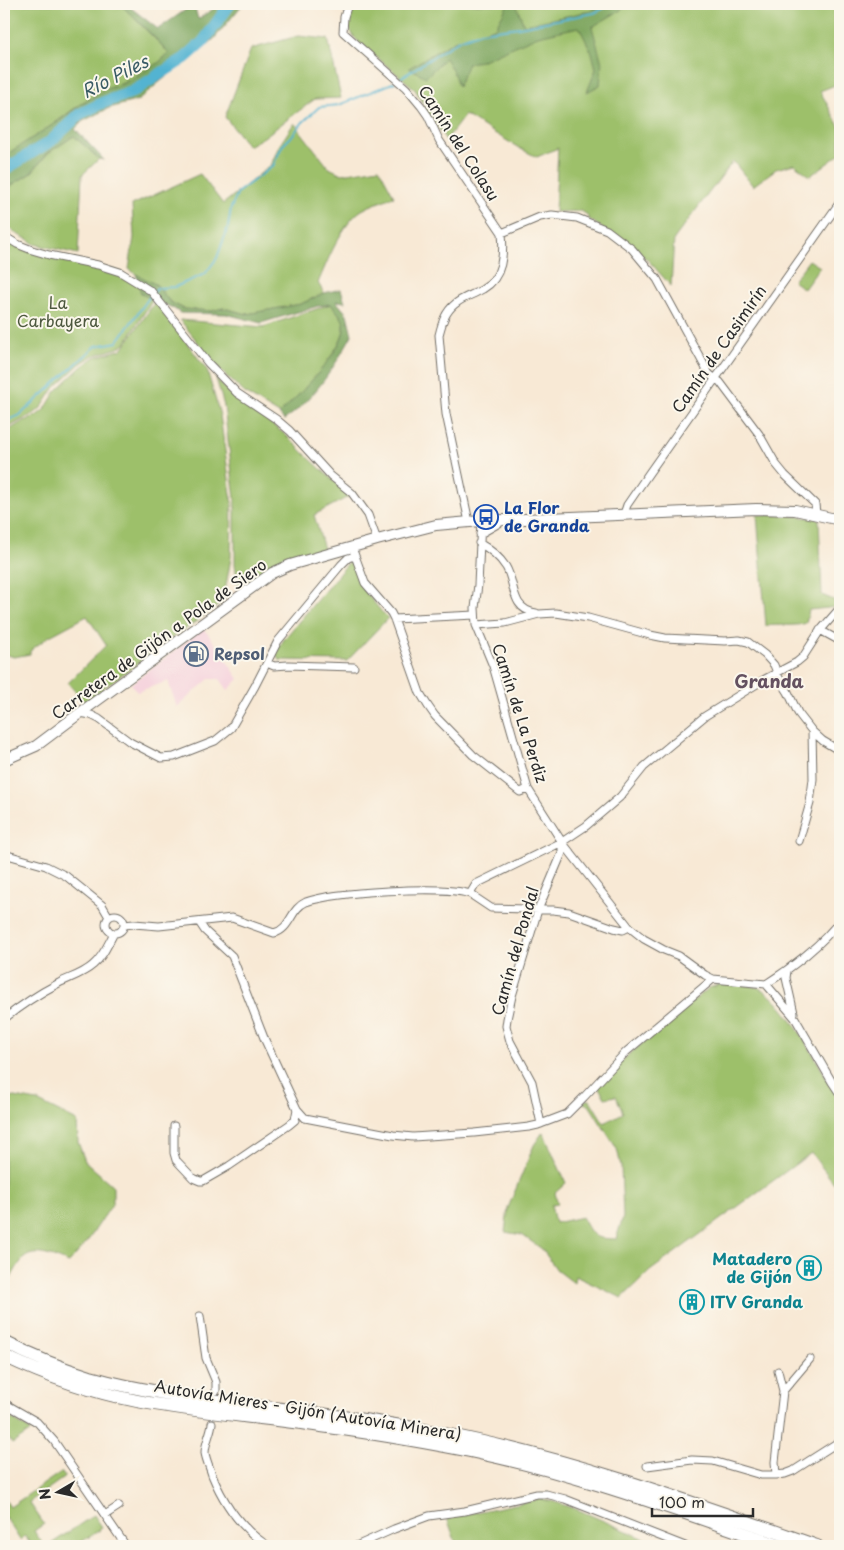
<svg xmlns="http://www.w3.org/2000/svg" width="844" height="1550" viewBox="0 0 844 1550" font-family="'Playpen Sans',sans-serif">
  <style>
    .built { fill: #f5cfdb }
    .green { fill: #9dc06a; stroke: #64764a }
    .forest { fill: #7ea65e; stroke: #546844 }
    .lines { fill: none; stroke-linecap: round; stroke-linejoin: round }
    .stream { stroke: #53b3d1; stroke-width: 2 }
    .river { stroke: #53b3d1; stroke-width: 12 }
    .street-casing { stroke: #736e66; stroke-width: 9 }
    .secondary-casing { stroke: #736e66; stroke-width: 12 }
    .highway-casing { stroke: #736e66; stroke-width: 14 }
    .street { stroke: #fff; stroke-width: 7 }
    .secondary { stroke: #fff; stroke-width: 10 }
    .highway { stroke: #fff; stroke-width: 12 }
    .labels { text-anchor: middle; stroke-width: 4; stroke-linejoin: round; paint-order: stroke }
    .street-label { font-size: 16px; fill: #2b2b2b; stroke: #fbf7ec }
    .park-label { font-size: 16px; fill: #4d583e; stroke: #fbf7ec }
    .transit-label { font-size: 16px; font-weight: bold; fill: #164399; stroke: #fbf7ec; text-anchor: start }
    .service-label { font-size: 16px; font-weight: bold; fill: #4e5e75; stroke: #fbf7ec; text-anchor: start }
    .culture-label { font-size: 16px; font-weight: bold; fill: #0d838f; stroke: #fbf7ec; text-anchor: end }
    .water-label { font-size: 18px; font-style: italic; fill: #395b65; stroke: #fbf7ec }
    .neighbourhood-label { font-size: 18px; font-weight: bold; fill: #645160; stroke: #fbf7ec }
  </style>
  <rect width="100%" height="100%" fill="#fbf7ec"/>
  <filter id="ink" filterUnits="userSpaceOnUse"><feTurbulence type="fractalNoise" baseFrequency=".02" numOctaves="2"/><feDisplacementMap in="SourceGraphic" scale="10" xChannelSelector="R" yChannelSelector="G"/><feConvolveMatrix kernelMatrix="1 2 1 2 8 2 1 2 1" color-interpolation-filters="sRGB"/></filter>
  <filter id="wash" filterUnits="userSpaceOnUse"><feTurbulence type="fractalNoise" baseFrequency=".0096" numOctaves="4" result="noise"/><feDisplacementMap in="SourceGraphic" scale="20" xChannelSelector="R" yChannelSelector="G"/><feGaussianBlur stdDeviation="1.12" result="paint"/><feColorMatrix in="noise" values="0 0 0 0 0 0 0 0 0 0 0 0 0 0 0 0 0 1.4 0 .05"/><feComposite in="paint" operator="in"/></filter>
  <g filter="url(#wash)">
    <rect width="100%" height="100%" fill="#f8e9d5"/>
    <path class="built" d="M204,628L239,679L228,690L220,679H209L177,707L168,681L137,692L131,684Z"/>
    <path class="green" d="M4,4H120L169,53L158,63L123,83L109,88L83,102L44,131L4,156Z
      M351,4H840V83L820,91L840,128V154L810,176L794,164L776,169L753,186L733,161L674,239L671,286L648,260L589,219L586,214L581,211L555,212L558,148L537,157L519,148L465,115L446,140L414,88L358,42L349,29Z
      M298,36L328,39L341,98L315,99L264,137L248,146L225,117L251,49Z
      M294,123L329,168L342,174L379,168L394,196C384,201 372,204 362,210C342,223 327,262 318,283L324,293L301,304L247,314L223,308L212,311L184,309L170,302L166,297L129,269L134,237L132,205L200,174L223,204L271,165L279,146Z
      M74,136L99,159L82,175L78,254L34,244L29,240L15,233L4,221V190L31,173L48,153Z
      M4,236L17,244L120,272L156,295L125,343L118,348L92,356L80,364L55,387L42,407L35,413L4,430Z
      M809,260L820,267L804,289L793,281Z
      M156,301L207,370L220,415L232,501L231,558L223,602L84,702L68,683L106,645L87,616L48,637L30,651V654L14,657L4,654V433L22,422L36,416L45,409L56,391L81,367L95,357L122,349Z
      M331,304C335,310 343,317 344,323C348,347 296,398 279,414L246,394L221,371L180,320L263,327Z
      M216,378L229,393L286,435L309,458L350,496L314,515L324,549L276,564L243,584L238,585L235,564V499L224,406Z
      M757,515H785L819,519L822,595L840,603L837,607L809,610L806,623C798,627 777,624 766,626Z
      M349,562L353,563L361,586L381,611L388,618L347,661L279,660L275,653L285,638Z
      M721,984C733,985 749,984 759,988C786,1000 820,1067 835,1093L840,1099V1191L811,1153L650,1271L622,1298L575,1276L574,1283L557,1270L542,1249L522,1235L505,1232L508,1208L534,1145L543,1132L566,1183L555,1193L558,1204L551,1205L555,1223L582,1217C594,1238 592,1238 616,1239L623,1217L621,1166L617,1149L589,1105L583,1103L585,1100H590L604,1123L623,1113L616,1096L605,1098L598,1086L625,1058L683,1009L709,988Z
      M4,1095L37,1101L77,1121L78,1142L85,1161L113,1186V1203L89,1239L69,1263C56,1258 36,1248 24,1258C18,1263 8,1284 4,1292Z
      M6,1415L31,1431L12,1444L4,1431V1417Z
      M61,1472L65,1477L29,1502L44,1524L34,1531L44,1546H32L25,1536L20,1540L6,1518L4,1519V1498L10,1507Z
      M540,1499L555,1502L581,1511L661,1546H457L447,1518Z
      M94,1515L102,1527L99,1529L100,1530L75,1546H48Z"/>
    <path class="forest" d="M120,4H126L158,29L194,4L198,19L221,4H243L213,40L157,84L139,100L109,108L83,121L75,129L104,160L99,159L74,136L48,153L31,173L4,190V156L60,120L82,103L109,88L124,83L158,63L169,54L157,40Z
      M508,4H516L524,25L590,11L604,4H631L592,27L602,63L600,85L587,92L596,69L592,53L579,27L538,36L481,61L468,63L458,87L454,74L445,58L426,77L409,68L454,41L496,27Z
      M136,274L157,285L170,302L184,309L212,311L223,308L247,314L301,304L324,293L341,289L345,302L336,301L347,314L352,335C335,366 314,400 284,420L279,414C296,398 348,347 344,324C343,317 335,310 331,304L318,306L261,323L226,314L180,313L173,308L141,294Z"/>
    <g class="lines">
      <path class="stream" d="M399,79L459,40L481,32L519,27L594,13L612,4
        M154,292L158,288L175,287L205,274L217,258L228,227L231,208L238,192L273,166L282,146L291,137L303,122L319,107L339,105L395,82
        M4,422L20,415L96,346L117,342L151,295"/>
      <path class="river" d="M4,170L51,141L80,114L102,103L132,92L185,58L203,42L230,4"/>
    </g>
  </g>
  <g filter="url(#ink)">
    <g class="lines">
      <defs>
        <path id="street" d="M348,4L344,17L343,32L406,88L421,106L428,116L439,140L502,233
          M4,236L17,244L32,250L49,255L98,265L120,272L151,291L208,363L237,393L276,419L290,431L331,476L352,493L368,515L377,540
          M624,514L627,505L649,473L840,202
          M481,521L478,585L475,608L476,625L493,666L528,789L562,842L629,927L644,939L664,950L679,956L705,975L713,979L766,984L795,1018L832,1082L840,1094
          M469,522L446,414L439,335C442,323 445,312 455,304C463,297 473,295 483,289C503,278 504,254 502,233L540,217L552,215L577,218L607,230L632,249L657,279L709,374L720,382L759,434L776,464L785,475L815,504L816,514
          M480,534L501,522
          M479,543C490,549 499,556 506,567C516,584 510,609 536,613
          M354,553L365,583L391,613L394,619L420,693L428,706L435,716L473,755L520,792L528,789
          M394,619L475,615
          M476,625L505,623L539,614L556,613L588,618L650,635L665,638L725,641L739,640L748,642L765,655L774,665L779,678L788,692L798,713L812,731L823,741L840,751
          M820,630L840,641
          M267,663L274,666L288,665L354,667
          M80,713L91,715L99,719L130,742L161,758L174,757L215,741L231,728L255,686L278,641L341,565L348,558L355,556
          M799,841L810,803L813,779L812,731
          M4,854L46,866L66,876L102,905L109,917
          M470,894L491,908L553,910L569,912L614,928L623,930L629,927
          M106 924a9 9 0 1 1 18 0a9 9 0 1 1-18 0Z
          M199,922L205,931L232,956L264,1038L297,1109L305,1118L393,1135L413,1137L474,1133L529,1127L538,1125L567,1114L584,1097L626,1052L713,979
          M124,925L134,924L159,926L232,918L274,933C291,929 290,909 306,902C331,892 445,885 470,894L476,884L562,842L586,826L620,797L644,767L705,716L765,679L797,662L803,657L819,632L840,608
          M787,971L786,978L794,1013
          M766,984C790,969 824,943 840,920
          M4,1019C21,1005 40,993 59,983C71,977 83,974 93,965C103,957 108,944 114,933
          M541,1124L532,1082L510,1041L506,1026L507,1019L512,996L538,910L562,853V842
          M174,1126V1153L176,1160L193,1178L200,1181H203L229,1166L289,1125L295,1120L297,1109
          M200,1316L206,1358L216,1382V1391
          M810,1359L783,1391L775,1462L776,1475L785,1474L793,1471L840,1441
          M778,1371L783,1391
          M4,1403L37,1422L54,1441L126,1546
          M212,1423C211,1433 205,1443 205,1453C206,1460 210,1468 212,1475C224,1504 241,1529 268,1546
          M647,1466L692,1460L713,1461L761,1475H776
          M105,1515L119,1506
          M356,1546L394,1529L429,1516L465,1511L537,1494H546L565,1499L685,1546"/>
        <path id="secondary" d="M4,760L36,746L80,713L272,573L290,565L377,540L436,525L481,521L756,509L795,510L840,520"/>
        <path id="highway" d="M4,1342C31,1356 61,1368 90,1377C147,1393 206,1399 265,1407C325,1414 385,1422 445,1434C572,1459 694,1503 817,1546
          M4,1356C46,1376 92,1392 137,1401C198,1412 260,1417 321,1426C361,1431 401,1438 440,1445C557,1466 669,1507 780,1546"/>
      </defs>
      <use href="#street" class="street-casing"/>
      <use href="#secondary" class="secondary-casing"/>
      <use href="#highway" class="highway-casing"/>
      <use href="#street" class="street"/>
      <use href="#secondary" class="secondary"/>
      <use href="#highway" class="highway"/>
    </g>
  </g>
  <defs>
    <symbol id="bus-ring" viewBox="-11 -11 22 22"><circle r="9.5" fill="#fbf7ec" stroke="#1a4fb4" stroke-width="1.5"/><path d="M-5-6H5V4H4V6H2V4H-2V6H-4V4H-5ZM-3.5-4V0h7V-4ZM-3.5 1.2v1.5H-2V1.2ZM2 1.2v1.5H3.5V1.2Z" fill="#1a4fb4"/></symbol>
    <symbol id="fuel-ring" viewBox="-11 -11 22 22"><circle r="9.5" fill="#fbf7ec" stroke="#5c6f8a" stroke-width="1.5"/><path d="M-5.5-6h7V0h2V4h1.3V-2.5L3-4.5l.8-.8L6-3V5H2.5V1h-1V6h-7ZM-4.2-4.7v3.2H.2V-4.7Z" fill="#5c6f8a"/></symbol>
    <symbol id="building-ring" viewBox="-11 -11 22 22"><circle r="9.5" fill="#fbf7ec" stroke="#0f9aa8" stroke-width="1.5"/><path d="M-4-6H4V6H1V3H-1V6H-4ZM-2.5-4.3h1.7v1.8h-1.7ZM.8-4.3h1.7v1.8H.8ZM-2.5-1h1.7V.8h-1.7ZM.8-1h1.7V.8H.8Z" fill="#0f9aa8"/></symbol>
  </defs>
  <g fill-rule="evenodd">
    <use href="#bus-ring" x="472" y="503" width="28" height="28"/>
    <use href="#fuel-ring" x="182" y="640" width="28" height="28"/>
    <use href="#building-ring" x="795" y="1254" width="28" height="28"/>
    <use href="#building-ring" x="678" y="1288" width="28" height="28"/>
  </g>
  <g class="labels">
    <g class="street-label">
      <text transform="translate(459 143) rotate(57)" y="6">Camín del Colasu</text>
      <text transform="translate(719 349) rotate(-55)" y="6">Camín de Casimirín</text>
      <text transform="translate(159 639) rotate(-36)" y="6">Carretera de Gijón a Pola de Siero</text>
      <text transform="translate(520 713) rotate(72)" y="6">Camín de La Perdiz</text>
      <text transform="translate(515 951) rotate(-74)" y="6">Camín del Pondal</text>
      <text transform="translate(308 1410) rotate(9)" y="6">Autovía Mieres - Gijón (Autovía Minera)</text>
    </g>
    <g class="park-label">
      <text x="58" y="309">La<tspan x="58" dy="18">Carbayera</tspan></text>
    </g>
    <g class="transit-label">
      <text x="504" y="514">La Flor<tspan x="504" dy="18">de Granda</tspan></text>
    </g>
    <g class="service-label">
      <text x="214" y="660">Repsol</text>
    </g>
    <g class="culture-label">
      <text x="792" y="1265">Matadero<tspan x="792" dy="18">de Gijón</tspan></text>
      <text x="710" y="1308" text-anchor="start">ITV Granda</text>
    </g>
    <g class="water-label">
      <text transform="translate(115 77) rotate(-27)" y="6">Río Piles</text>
    </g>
    <g class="neighbourhood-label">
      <text x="769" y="688">Granda</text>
    </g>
  </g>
  <rect width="844" height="1550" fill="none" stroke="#fbf7ec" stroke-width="20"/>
  <g transform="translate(58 1492) rotate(261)" stroke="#fbf7ec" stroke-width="4" paint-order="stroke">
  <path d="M0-4L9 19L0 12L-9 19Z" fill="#2b2b2b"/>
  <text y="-8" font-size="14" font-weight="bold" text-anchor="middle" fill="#2b2b2b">N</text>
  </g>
  <path d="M652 1508v8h101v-8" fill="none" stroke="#2b2b2b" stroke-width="2.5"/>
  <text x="659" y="1508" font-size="15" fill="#2b2b2b" stroke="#fbf7ec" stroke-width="4" paint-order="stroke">100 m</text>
</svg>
